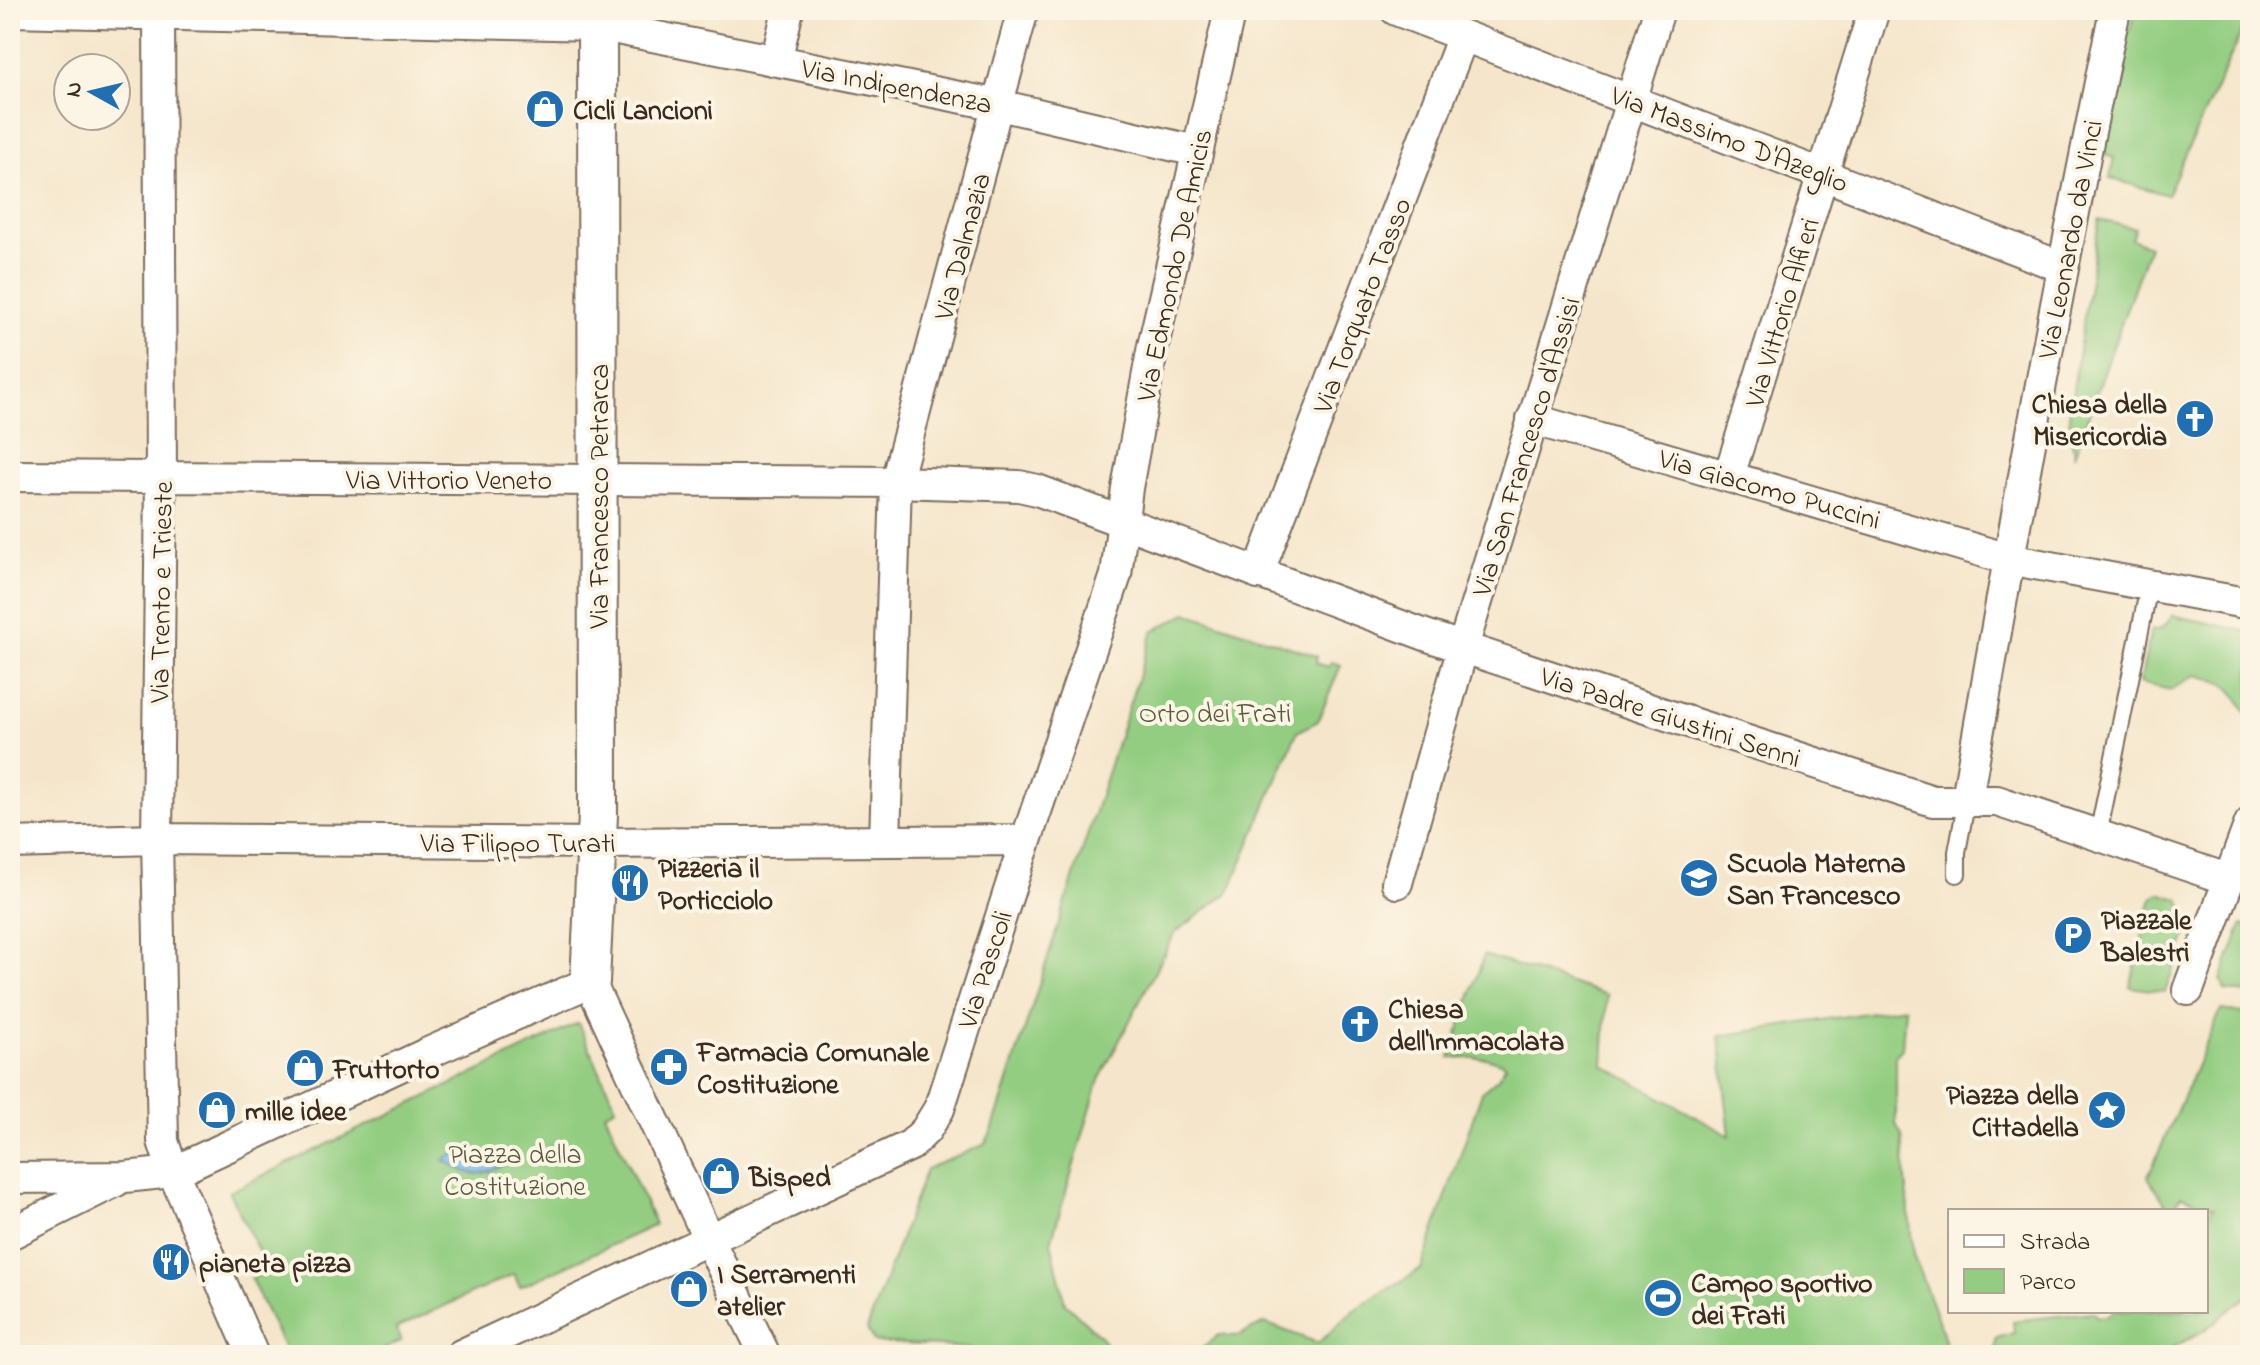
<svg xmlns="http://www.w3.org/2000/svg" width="2260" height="1365" viewBox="0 0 2260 1365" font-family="'Indie Flower',sans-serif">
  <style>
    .green { fill: #93cd81; stroke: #677c50; stroke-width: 2 }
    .water { fill: #78bbee; stroke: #5a7286; stroke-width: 2 }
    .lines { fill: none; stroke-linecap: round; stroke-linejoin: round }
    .service-casing { stroke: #7c6c5b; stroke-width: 20 }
    .minor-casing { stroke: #7c6c5b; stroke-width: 34 }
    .tertiary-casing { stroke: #7c6c5b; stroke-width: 42 }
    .service { stroke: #fff; stroke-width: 16 }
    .minor { stroke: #fff; stroke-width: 30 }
    .tertiary { stroke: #fff; stroke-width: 38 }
    .labels { text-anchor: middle; stroke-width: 8; stroke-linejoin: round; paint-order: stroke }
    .street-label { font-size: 28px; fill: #3b2a1e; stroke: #fcf5e5 }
    .poi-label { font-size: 28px; font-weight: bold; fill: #3b2a1e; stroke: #fcf5e5; text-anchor: start }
    .park-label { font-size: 28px; fill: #555b3c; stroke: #fcf5e5 }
  </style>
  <rect width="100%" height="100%" fill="#fcf5e5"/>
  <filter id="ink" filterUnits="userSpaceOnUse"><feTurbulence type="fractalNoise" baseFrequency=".0125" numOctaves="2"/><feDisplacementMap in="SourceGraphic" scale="16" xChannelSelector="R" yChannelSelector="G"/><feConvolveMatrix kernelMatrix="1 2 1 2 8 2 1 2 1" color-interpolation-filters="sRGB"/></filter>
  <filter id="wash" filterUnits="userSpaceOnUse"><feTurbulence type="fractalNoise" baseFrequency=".006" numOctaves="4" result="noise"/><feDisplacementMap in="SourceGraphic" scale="32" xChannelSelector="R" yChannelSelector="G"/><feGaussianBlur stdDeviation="1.8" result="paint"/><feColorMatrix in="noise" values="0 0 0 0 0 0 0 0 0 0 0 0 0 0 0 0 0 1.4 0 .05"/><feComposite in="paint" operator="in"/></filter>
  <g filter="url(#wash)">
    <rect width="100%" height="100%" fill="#f5e6cb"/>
    <path class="green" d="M2137,10H2236L2249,16L2167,195L2110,178L2114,158L2097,153L2122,48Z
      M2099,220L2135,228L2131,239L2149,246L2074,456L2069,416Z
      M1187,613L1317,656L1316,663L1329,667L1331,662L1341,665L1318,721L1297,732L1229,892L1175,933L1099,1080L1051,1242L1065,1303L1101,1337L1111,1352L1109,1355H971L970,1348L874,1342L867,1329L926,1169L984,1145L992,1131L1153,631Z
      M2172,615L2250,632V715L2247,714C2233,685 2225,681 2195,675L2171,690L2140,683L2151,630C2161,632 2168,623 2172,615Z
      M2159,893L2179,899L2192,920L2165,992L2130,987L2150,905L2153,897Z
      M2242,925L2250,927V993L2225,991L2221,980Z
      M1484,955L1607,995L1603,1065L1730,1136L1719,1036L1905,1007L1902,1049L1896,1055V1124L1902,1136L1913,1255L1943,1333L1946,1355H1198L1199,1351L1218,1335L1238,1336L1265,1323L1318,1343L1357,1308L1421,1269L1482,1092L1498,1078L1506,1065L1487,1058H1450Z
      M2221,1010L2250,1014V1294L2203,1331L2159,1355H1995L1996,1338L2014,1333L2013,1321L2093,1312L2097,1317L2108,1316L2113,1311H2206V1216L2214,1208L2181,1196L2170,1211L2148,1177Z
      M578,1023L616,1107L605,1113L655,1225L520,1287L514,1274L396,1328L401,1341L371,1355H287L251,1279L268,1270L229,1192Z"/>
    <path class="water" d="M477,1151L493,1153L510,1162C477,1177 476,1179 444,1160L456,1152Z"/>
  </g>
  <g filter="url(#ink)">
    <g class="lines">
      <defs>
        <path id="service" d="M2098,835L2149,587
          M1957,874V852L1967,799"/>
        <path id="minor" d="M159,10L161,477L157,839L163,1141L173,1172L253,1355
          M1396,10L2062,267
          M10,11L597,25L999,105L1196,151
          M776,61L788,10
          M1532,419L2008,559L2250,604
          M10,476L896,482L1019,486L1037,490L1428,636L1667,715L1933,801H1997L2227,879
          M1729,476L1874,10
          M1258,574L1463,36
          M1967,799C2012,535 2060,272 2115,10
          M885,841L896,482L1023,10
          M10,843L157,839L597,843L1026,840
          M1397,883L1463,647L1659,10
          M2188,990L2250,823
          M10,1178L125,1177L173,1172L428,1053L590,982L709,1240L765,1355
          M10,1234L116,1181
          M461,1355L911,1145L926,1130L939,1109L1013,879L1116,575L1127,488L1153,346L1230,10"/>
        <path id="tertiary" d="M590,982L598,815L597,10"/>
      </defs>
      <use href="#service" class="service-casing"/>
      <use href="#minor" class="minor-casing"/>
      <use href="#tertiary" class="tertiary-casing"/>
      <use href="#service" class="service"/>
      <use href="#minor" class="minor"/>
      <use href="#tertiary" class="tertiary"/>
    </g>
  </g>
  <defs>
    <symbol id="shop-disc" viewBox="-11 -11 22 22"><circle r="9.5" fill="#1f6fb2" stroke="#fcf5e5"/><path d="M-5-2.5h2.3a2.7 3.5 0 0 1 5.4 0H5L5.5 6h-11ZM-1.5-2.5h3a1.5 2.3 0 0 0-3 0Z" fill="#fff"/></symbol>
    <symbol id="church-disc" viewBox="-11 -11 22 22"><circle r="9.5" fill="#1f6fb2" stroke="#fcf5e5"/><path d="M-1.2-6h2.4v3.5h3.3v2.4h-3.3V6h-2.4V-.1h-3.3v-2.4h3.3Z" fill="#fff"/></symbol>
    <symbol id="school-disc" viewBox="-11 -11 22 22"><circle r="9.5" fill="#1f6fb2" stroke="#fcf5e5"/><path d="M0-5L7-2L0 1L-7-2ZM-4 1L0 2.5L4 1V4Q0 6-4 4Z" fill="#fff"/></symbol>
    <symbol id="restaurant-disc" viewBox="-11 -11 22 22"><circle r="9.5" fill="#1f6fb2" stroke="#fcf5e5"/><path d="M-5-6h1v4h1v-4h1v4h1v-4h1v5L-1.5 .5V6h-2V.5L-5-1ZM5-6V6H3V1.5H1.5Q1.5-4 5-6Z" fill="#fff"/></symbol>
    <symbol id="parking-disc" viewBox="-11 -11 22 22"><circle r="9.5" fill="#1f6fb2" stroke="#fcf5e5"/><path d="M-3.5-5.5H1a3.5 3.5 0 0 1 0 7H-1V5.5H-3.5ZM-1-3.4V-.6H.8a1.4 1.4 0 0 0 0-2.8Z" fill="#fff"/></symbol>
    <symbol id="pharmacy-disc" viewBox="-11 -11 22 22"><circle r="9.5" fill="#1f6fb2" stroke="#fcf5e5"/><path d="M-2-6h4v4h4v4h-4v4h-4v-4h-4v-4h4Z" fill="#fff"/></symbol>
    <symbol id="sight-disc" viewBox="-11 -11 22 22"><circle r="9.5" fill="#1f6fb2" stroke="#fcf5e5"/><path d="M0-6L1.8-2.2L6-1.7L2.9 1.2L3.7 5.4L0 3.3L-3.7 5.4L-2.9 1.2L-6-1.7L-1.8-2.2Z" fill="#fff"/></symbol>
    <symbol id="stadium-disc" viewBox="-11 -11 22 22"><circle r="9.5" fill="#1f6fb2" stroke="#fcf5e5"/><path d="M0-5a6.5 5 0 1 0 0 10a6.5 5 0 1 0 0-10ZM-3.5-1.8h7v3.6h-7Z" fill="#fff"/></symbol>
  </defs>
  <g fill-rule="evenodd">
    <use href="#shop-disc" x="523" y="87" width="44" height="44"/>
    <use href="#church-disc" x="2173" y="397" width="44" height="44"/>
    <use href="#school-disc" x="1677" y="856" width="44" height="44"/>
    <use href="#restaurant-disc" x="608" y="861" width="44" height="44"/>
    <use href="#parking-disc" x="2051" y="913" width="44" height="44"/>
    <use href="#church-disc" x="1338" y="1002" width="44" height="44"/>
    <use href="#pharmacy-disc" x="647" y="1045" width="44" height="44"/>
    <use href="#shop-disc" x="283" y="1046" width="44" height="44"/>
    <use href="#shop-disc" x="195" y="1088" width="44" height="44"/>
    <use href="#sight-disc" x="2085" y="1088" width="44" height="44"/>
    <use href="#shop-disc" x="699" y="1154" width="44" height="44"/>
    <use href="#restaurant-disc" x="149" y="1240" width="44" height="44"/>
    <use href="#shop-disc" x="667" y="1267" width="44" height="44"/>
    <use href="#stadium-disc" x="1641" y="1276" width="44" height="44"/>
  </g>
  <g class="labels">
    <g class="street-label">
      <text transform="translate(897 85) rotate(11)" y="10">Via Indipendenza</text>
      <text transform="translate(1730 138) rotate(21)" y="10">Via Massimo D'Azeglio</text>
      <text transform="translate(2069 239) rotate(-79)" y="10">Via Leonardo da Vinci</text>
      <text transform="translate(961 246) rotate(-75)" y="10">Via Dalmazia</text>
      <text transform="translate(1173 265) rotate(-78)" y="10">Via Edmondo De Amicis</text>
      <text transform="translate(1361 305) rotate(-69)" y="10">Via Torquato Tasso</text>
      <text transform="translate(1781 312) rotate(-73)" y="10">Via Vittorio Alfieri</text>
      <text transform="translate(1525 446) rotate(-73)" y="10">Via San Francesco d'Assisi</text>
      <text x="449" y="489">Via Vittorio Veneto</text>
      <text transform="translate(1770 488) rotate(16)" y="10">Via Giacomo Puccini</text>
      <text transform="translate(598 496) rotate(-90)" y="10">Via Francesco Petrarca</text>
      <text transform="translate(160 592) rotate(-89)" y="10">Via Trento e Trieste</text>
      <text transform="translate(1671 716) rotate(18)" y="10">Via Padre Giustini Senni</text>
      <text x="518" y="852">Via Filippo Turati</text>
      <text transform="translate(984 969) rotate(-72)" y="10">Via Pascoli</text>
    </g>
    <g class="poi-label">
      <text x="573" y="119">Cicli Lancioni</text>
      <text x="2167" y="413" text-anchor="end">Chiesa della<tspan x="2167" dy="32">Misericordia</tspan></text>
      <text x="1727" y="872">Scuola Materna<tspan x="1727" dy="32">San Francesco</tspan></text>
      <text x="658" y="877">Pizzeria il<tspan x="658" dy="32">Porticciolo</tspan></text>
      <text x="2101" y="929">Piazzale<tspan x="2101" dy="32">Balestri</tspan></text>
      <text x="1388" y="1018">Chiesa<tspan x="1388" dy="32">dell'Immacolata</tspan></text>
      <text x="697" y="1061">Farmacia Comunale<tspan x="697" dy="32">Costituzione</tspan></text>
      <text x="333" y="1078">Fruttorto</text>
      <text x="2079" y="1104" text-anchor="end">Piazza della<tspan x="2079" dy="32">Cittadella</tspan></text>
      <text x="245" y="1120">mille idee</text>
      <text x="749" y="1186">Bisped</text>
      <text x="199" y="1272">pianeta pizza</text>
      <text x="717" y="1283">I Serramenti<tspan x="717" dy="32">atelier</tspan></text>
      <text x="1691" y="1292">Campo sportivo<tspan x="1691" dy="32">dei Frati</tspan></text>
    </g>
    <g class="park-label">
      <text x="1215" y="722">Orto dei Frati</text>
      <text x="515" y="1163">Piazza della<tspan x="515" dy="32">Costituzione</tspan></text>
    </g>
  </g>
  <rect width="2260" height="1365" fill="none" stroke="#fcf5e5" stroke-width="40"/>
  <rect x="1948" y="1209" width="260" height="104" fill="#fcf5e5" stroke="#afa495" stroke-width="2"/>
  <rect x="1964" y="1235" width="40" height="12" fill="#ffffff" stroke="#afa495" stroke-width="2"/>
  <text x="2020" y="1249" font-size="24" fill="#3b2a1e">Strada</text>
  <rect x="1964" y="1269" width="40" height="24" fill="#93cd81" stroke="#afa495" stroke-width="2"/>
  <text x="2020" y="1289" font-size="24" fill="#3b2a1e">Parco</text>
  <g transform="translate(92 92) rotate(278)"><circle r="38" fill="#fcf5e5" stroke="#afa495" stroke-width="2"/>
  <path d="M0-6L14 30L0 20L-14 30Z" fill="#1f6fb2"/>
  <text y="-12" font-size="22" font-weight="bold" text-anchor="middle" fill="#3b2a1e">N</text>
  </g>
</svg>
